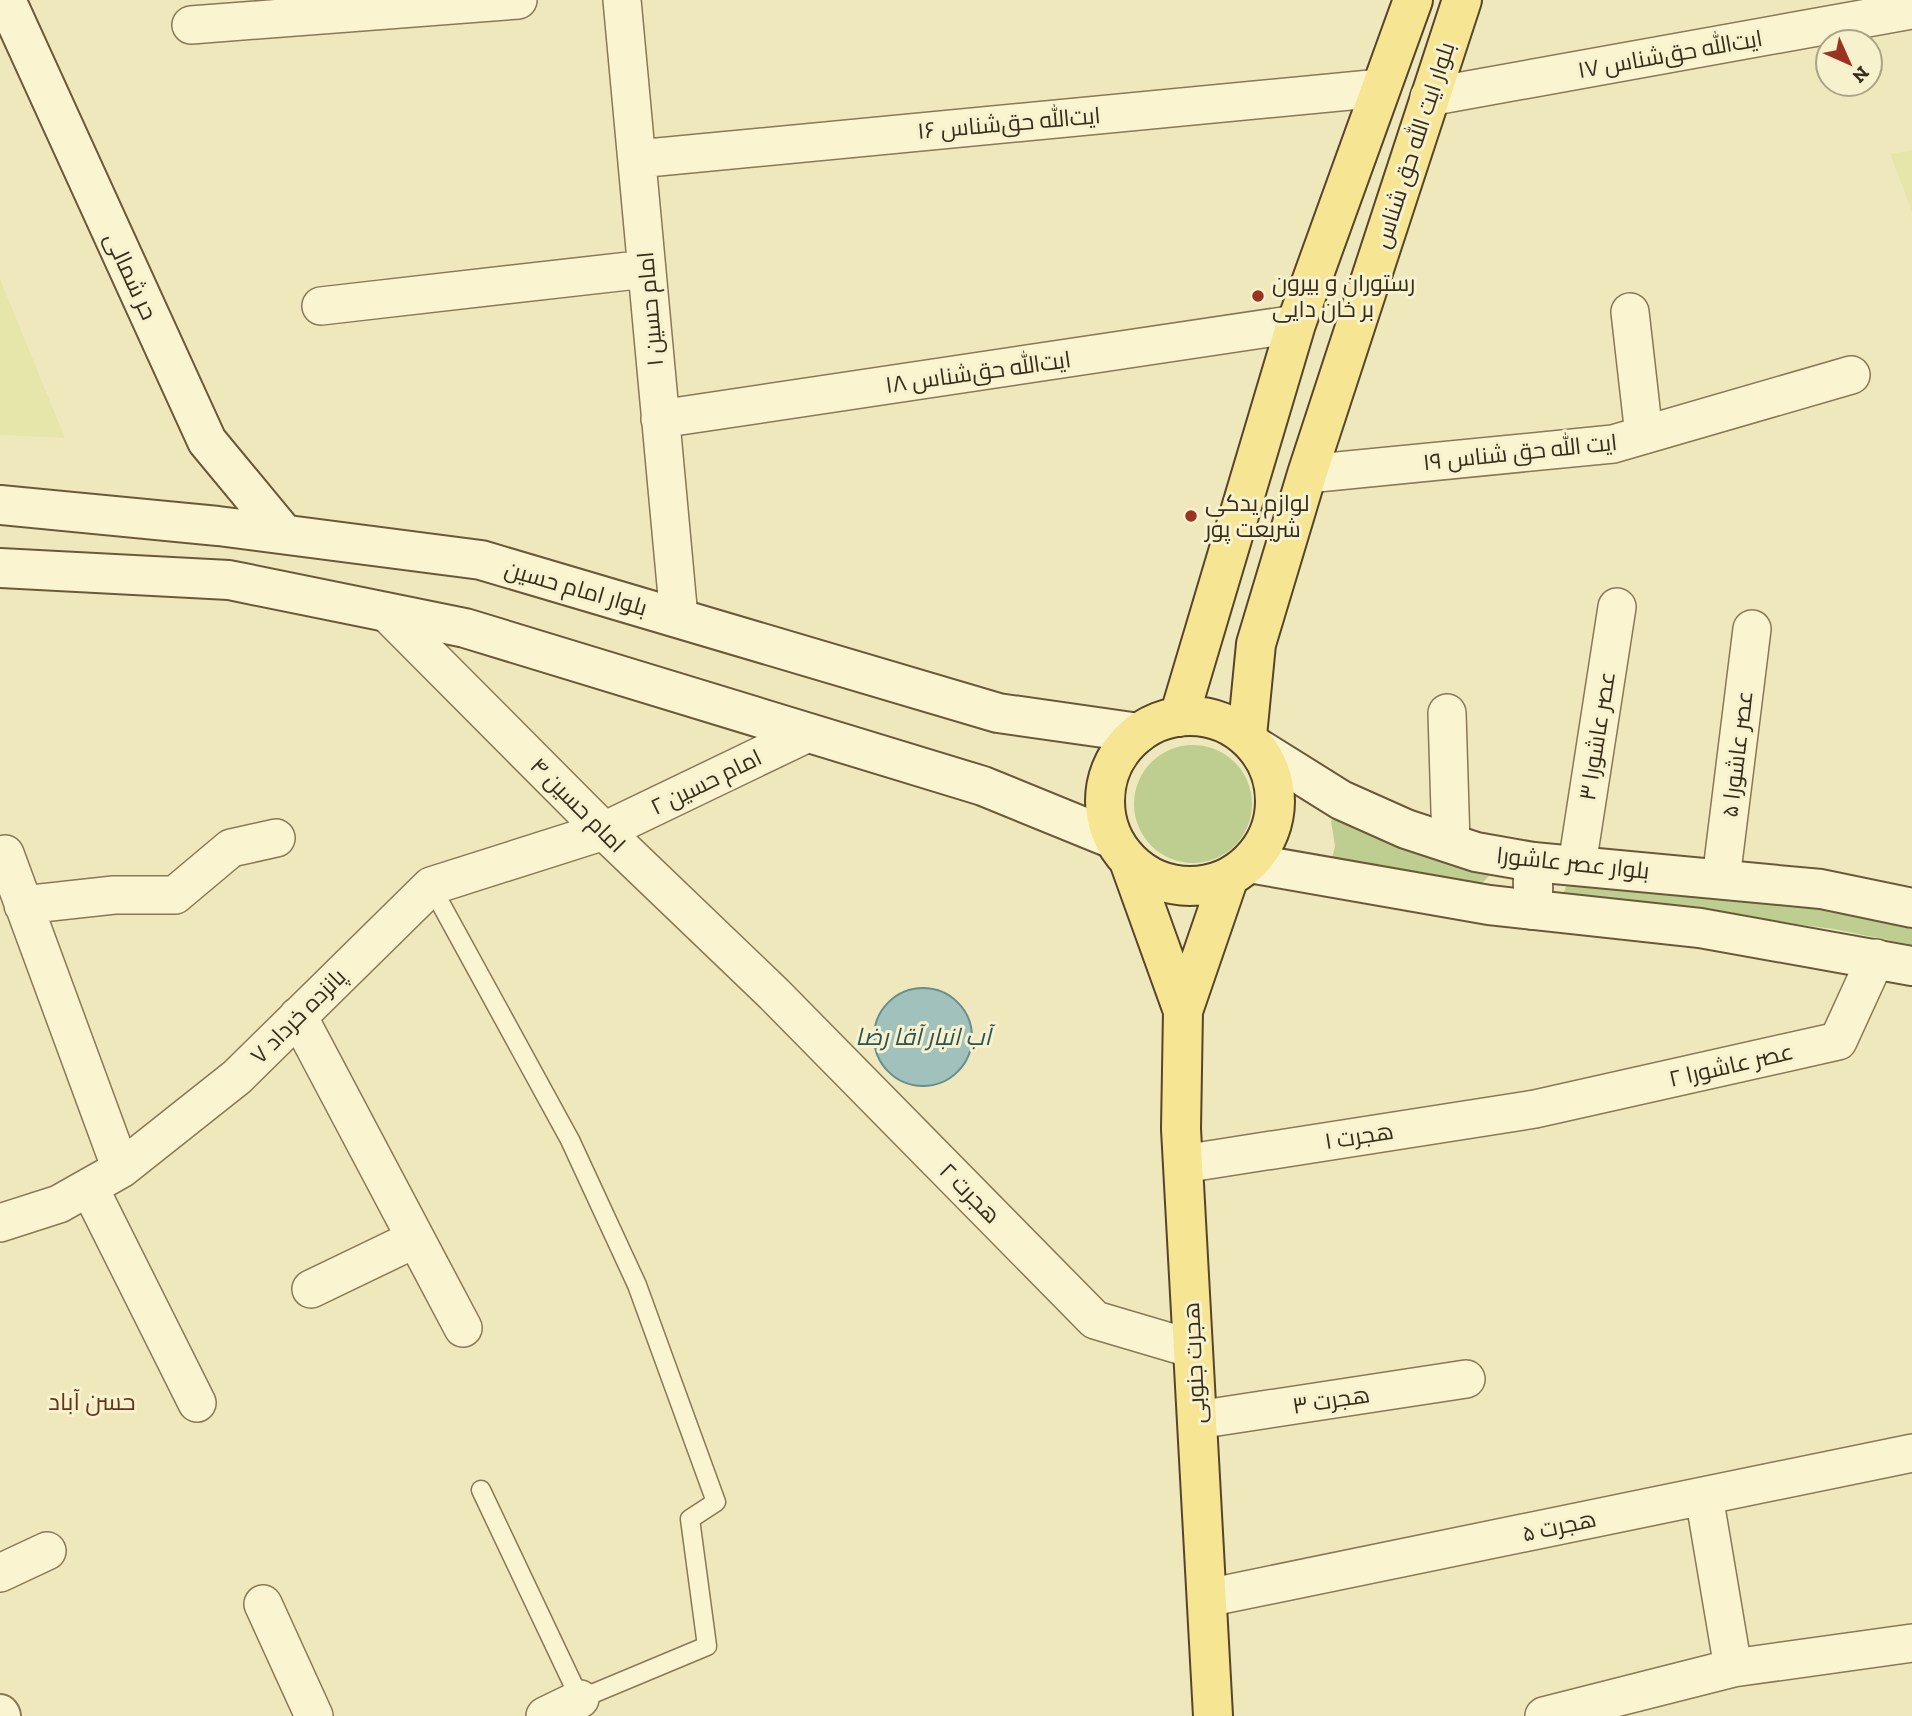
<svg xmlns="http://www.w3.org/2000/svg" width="1912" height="1716" viewBox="0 0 1912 1716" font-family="'Zilla Slab',Cairo,serif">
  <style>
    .farmland { fill: #e6e5aa }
    .green { fill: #bece91 }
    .water { fill: #a1c1bc; stroke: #688f8b; stroke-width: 2 }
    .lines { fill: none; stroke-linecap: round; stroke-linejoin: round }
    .service-casing { stroke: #897855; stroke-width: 21 }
    .minor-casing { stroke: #897855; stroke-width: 40 }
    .tertiary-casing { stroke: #897855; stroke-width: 42 }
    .secondary-casing { stroke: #6a5939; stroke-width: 42 }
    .primary-casing { stroke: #56452a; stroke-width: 42 }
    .service { stroke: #faf4d1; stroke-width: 18 }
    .minor { stroke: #faf4d1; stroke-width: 37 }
    .tertiary { stroke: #faf4d1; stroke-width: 38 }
    .secondary { stroke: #faf4d1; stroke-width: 38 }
    .primary { stroke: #f6e592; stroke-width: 38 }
    .poi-dot { fill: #9b3322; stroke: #f7f1cd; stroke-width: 2.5 }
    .labels { text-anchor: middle; stroke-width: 6; stroke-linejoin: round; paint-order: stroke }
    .street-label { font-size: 23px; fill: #372d1b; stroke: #f7f1cd }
    .poi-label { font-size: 23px; fill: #372d1b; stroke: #f7f1cd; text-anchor: start }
    .water-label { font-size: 24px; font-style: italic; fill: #295458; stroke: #f7f1cd }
    .neighbourhood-label { font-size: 24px; fill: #663418; stroke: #f7f1cd }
  </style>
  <rect width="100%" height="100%" fill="#f0e8bd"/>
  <path class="farmland" d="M1912,150V211L1890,154Z
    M0,279L65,438L0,435Z"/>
  <path class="green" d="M1134 804a59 59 0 1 1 118 0a59 59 0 1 1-118 0Z
    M1334,818L1482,864L1490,875L1481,884L1331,862L1335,846L1331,821Z
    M1569,879L1831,911L1912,929V945L1833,929L1563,894Z"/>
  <path class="water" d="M874 1037a49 49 0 1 1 98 0a49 49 0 1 1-98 0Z"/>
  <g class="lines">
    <defs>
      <path id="service" d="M431,886L570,1140L637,1285L716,1502L690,1519L707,1646L580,1699L481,1490"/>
      <path id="minor" d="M622,0L679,618
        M191,25L518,0
        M1429,97L1912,10
        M637,159L1381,88
        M321,306L646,269
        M1630,312L1644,435
        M660,419L1296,324
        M1307,474L1613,444L1851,375
        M386,612L604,831L774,994L1095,1320L1193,1349
        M1447,713L1451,843
        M5,854L121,1169
        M1577,865L1617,607
        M1721,879L1752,629
        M23,905L114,895H175L231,848L276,838
        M298,1016L463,1328
        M1183,1164L1535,1109L1838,1041L1876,958
        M89,1187L197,1403
        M0,1223L59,1204L121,1169L237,1077L431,886L604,831L808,733
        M311,1289L415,1239
        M1197,1420L1466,1379
        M0,1573L47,1551
        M1207,1598L1912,1453
        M263,1604L314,1716
        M1733,1668L1912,1643
        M545,1716L580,1699
        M1544,1716L1733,1668L1704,1496"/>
      <path id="tertiary" d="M1533,910V862
        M0,1714L1,1716"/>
      <path id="secondary" d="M6,0L207,441L284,534
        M0,505L218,526L481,560L998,713L1139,733
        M0,568L229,580L465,628L983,786L1113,839
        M1256,747L1341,800L1406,829L1476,852L1533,862L1821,889L1912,908
        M1249,863L1489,905L1700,928L1912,966"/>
      <path id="primary" d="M1105 801a85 85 0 1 1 170 0a85 85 0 1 1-170 0Z
        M1179,717L1296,324L1413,0
        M1247,736L1256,644L1307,474L1462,0
        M1129,861L1183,1011L1229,877
        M1183,1011L1181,1129L1213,1716"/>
    </defs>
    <use href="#service" class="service-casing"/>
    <use href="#minor" class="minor-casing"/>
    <use href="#tertiary" class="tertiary-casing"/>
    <use href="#secondary" class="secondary-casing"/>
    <use href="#primary" class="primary-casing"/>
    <use href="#service" class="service"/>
    <use href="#minor" class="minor"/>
    <use href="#tertiary" class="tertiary"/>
    <use href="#secondary" class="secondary"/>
    <use href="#primary" class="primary"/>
  </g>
  <g class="poi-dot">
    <circle cx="1258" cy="296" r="7"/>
    <circle cx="1191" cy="516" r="7"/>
  </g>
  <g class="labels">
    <g class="street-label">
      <text transform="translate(1670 54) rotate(-10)" y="8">ایت‌الله حق‌شناس ۱۷</text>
      <text transform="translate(1009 123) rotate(-5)" y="8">ایت‌الله حق‌شناس ۱۶</text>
      <text transform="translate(1414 145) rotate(-72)" y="8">بلوار ایت الله حق شناس</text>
      <text transform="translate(131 276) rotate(65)" y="8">حر شمالی</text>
      <text transform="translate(650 309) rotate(-95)" y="8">امام حسین ۱</text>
      <text transform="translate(978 372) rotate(-8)" y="8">ایت‌الله حق‌شناس ۱۸</text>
      <text transform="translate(1520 452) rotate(-6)" y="8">ایت الله حق شناس ۱۹</text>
      <text transform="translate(576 588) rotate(16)" y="8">بلوار امام حسین</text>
      <text transform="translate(1597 736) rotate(-81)" y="8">عصر عاشورا ۳</text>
      <text transform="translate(1737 754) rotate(-83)" y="8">عصر عاشورا ۵</text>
      <text transform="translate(706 782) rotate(-26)" y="8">امام حسین ۲</text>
      <text transform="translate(578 805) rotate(45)" y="8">امام حسین ۴</text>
      <text transform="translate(1573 863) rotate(6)" y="8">بلوار عصر عاشورا</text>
      <text transform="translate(298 1016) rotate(-45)" y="8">پانزده خرداد ۷</text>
      <text transform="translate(1731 1065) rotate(-13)" y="8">عصر عاشورا ۲</text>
      <text transform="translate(1359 1136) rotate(-9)" y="8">هجرت ۱</text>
      <text transform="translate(970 1193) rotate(45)" y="8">هجرت ۲</text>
      <text transform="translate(1194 1363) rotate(-93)" y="8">هجرت جنوبی</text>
      <text transform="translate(1331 1400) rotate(-9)" y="8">هجرت ۳</text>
      <text transform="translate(1559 1526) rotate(-12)" y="8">هجرت ۵</text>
    </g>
    <g class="poi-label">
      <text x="1272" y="291">رستوران و بیرون<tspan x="1272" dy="26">بر خان دایی</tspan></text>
      <text x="1205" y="511">لوازم یدکی<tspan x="1205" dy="26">شریعت پور</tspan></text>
    </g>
    <g class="water-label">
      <text x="923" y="1045">آب انبار آقا رضا</text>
    </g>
    <g class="neighbourhood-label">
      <text x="92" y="1410">حسن آباد</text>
    </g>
  </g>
  <g transform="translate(1849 63) rotate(135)"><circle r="33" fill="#f7f1cd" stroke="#aaa386" stroke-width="2"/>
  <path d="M0-5L12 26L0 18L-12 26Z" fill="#9b3322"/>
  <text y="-10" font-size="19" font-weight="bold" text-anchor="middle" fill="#372d1b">N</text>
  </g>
</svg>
